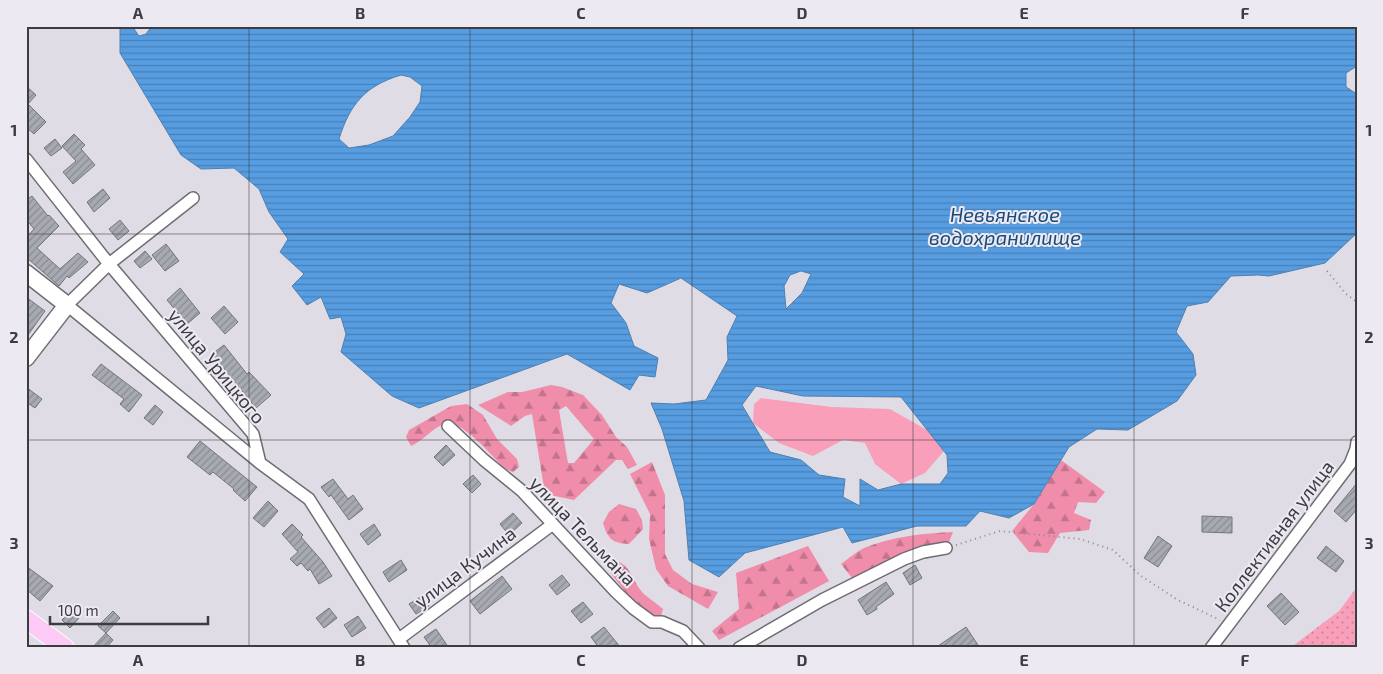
<svg xmlns="http://www.w3.org/2000/svg" width="1383" height="674" viewBox="0 0 1383 674" font-family="'Exo 2',sans-serif">
  <style>
    .grass { fill: #f99fba }
    .forest { fill: url(#forest-firs); fill-rule: evenodd }
    .park { fill: url(#park-dots) }
    .water { fill: url(#water-rules); stroke: #4f80b0; fill-rule: evenodd }
    .building { fill: url(#building-hatch); stroke: #73757d }
    .lines { fill: none; stroke-linecap: round; stroke-linejoin: round }
    .street-casing { stroke: #6f6c73; stroke-width: 14 }
    .secondary-casing { stroke: #6f6c73; stroke-width: 19 }
    .primary-casing { stroke: #fff; stroke-width: 20 }
    .path { stroke: #8c8a8f; stroke-width: 2; stroke-dasharray: 1 4; stroke-linecap: butt }
    .street { stroke: #fff; stroke-width: 11 }
    .secondary { stroke: #fff; stroke-width: 16 }
    .primary { stroke: #fdcaf5; stroke-width: 18 }
    .grid { fill: none; stroke: #3d3c3f; stroke-width: 1; stroke-opacity: 0.55 }
    .labels { text-anchor: middle; stroke-width: 4; stroke-linejoin: round; paint-order: stroke }
    .street-label { font-size: 19px; fill: #3d3c3f; stroke: #ede9f2 }
    .water-label { font-size: 20px; font-style: italic; fill: #1a4b78; stroke: #ede9f2 }
    .neatline { fill: none; stroke: #3d3c3f; stroke-width: 2 }
    .grid-label { font-size: 16px; text-anchor: middle; font-weight: bold; fill: #3d3c3f }
  </style>
  <defs>
    <pattern id="forest-firs" width="22" height="20" patternUnits="userSpaceOnUse" patternTransform="scale(1.25)"><rect width="22" height="20" fill="#ef8dab"/><path d="M5 1l3.5 6h-7zM16 11l3.5 6h-7z" fill="#c3748d"/></pattern>
    <pattern id="park-dots" width="8" height="8" patternUnits="userSpaceOnUse" patternTransform="scale(1.25)"><rect width="8" height="8" fill="#f99fba"/><path d="M2 2h.1M6 6h.1" fill="none" stroke="#cb8399" stroke-width="1.8" stroke-linecap="round"/></pattern>
    <pattern id="water-rules" width="6" height="5" patternUnits="userSpaceOnUse" patternTransform="scale(1.25)"><rect width="6" height="5" fill="#579de1"/><path d="M0 2.5h6" fill="none" stroke="#4981b8"/></pattern>
    <pattern id="building-hatch" width="6" height="6" patternUnits="userSpaceOnUse" patternTransform="scale(1.25)"><rect width="6" height="6" fill="#a8aab2"/><path d="M-1 1l2-2M0 6l6-6M5 7l2-2" fill="none" stroke="#8a8c92"/></pattern>
  </defs>
  <rect width="100%" height="100%" fill="#e0dce5"/>
  <path class="grass" d="M761,398L832,407L890,409L927,430L944,451L925,473L901,484L875,464L865,443L843,440L813,456L779,443L753,423L754,404Z"/>
  <path class="forest" d="M551,385L562,387L583,395L602,415L616,437L627,447L637,465L628,469L622,460H616L574,500L545,494L532,414L525,416L511,426L478,405L508,392H522ZM566,406L594,439L574,463H568L559,410Z
    M467,404L483,415L497,439L517,459L519,467L513,472L505,469C493,457 460,417 444,424C432,428 423,441 411,446L406,437L409,430L451,406Z
    M1061,460L1105,492L1096,503L1078,502L1074,513L1091,520L1089,530L1060,533L1048,553L1029,552L1012,531L1034,504Z
    M652,462L665,495V554L673,570L692,584L718,592L708,609L668,586L656,569L649,539L650,514L630,474Z
    M619,504L636,509L642,520L643,529L629,544C613,543 608,540 603,523L609,512Z
    M953,532L949,542L910,550L852,578L841,564C848,559 856,552 864,548C890,537 925,533 953,532Z
    M808,546L829,581L719,640L712,631L739,609L736,573Z
    M612,559C633,565 631,581 644,594C650,599 657,604 663,609L660,620C636,608 621,587 605,565Z"/>
  <path class="park" d="M1357,587V648H1290L1339,611Z"/>
  <path class="water" d="M120,26H132L139,36L146,34L152,26H1357V66L1346,73V87L1357,94V233L1325,263L1269,276L1258,275L1231,276L1208,302L1187,306L1176,332L1193,354L1196,375L1177,401L1128,430L1097,429L1069,447L1034,504L1009,518L980,511L966,526H917L852,543L843,527L745,553L719,577L689,560L684,501L662,429L651,403L674,404L706,400L728,360L727,337L737,316L681,278L647,293L619,284L611,303L626,323L634,346L658,358L655,377L639,375L630,390L567,354L419,408L392,396L341,352L346,334L341,317L330,319L321,297L307,305L292,286L304,274L280,252L288,239L269,212L259,189L234,168L201,169L181,155L120,53ZM401,75L410,77L422,86L420,102L410,117L393,136L369,145L349,148L339,139C350,104 365,86 401,75ZM801,271L811,274L802,293L786,309L784,286L790,275ZM756,386L803,396L901,397L947,455L948,473L940,484H901L878,490L860,479V506L843,497L845,479L819,475L801,460L770,452L742,405Z"/>
  <path class="building" d="M26,86L36,95L28,104L46,122L34,134L26,127Z
    M74,134L85,145L81,149L95,165L73,184L63,172L76,161L62,146Z
    M55,139L62,148L51,156L44,148Z
    M103,189L110,198L94,212L87,202Z
    M32,196L48,216L49,215L59,226L37,248L60,269L78,253L88,262L69,278L67,276L59,286L26,257V238L34,229L26,219V200Z
    M120,220L129,231L118,240L109,229Z
    M166,244L179,261L165,271L152,255Z
    M145,251L152,259L140,268L134,261Z
    M180,288L200,313L187,324L167,300Z
    M26,297L45,311L26,338Z
    M224,306L238,322L225,334L211,318Z
    M224,345L247,374L249,372L271,395L256,408L212,354Z
    M101,364L142,395L129,412L120,404L124,399L92,375Z
    M26,387L42,399L35,408L26,402Z
    M155,405L163,412L153,425L144,418Z
    M200,441L257,487L245,501L233,490L234,489L213,472L210,475L187,457Z
    M446,445L455,455L443,466L434,457Z
    M473,475L481,484L472,493L463,484Z
    M333,479L348,499L353,495L363,509L349,520L331,495L329,497L321,487Z
    M1357,483V509L1346,522L1334,511Z
    M268,501L278,511L264,527L253,518Z
    M513,513L522,523L509,535L500,524Z
    M1202,516L1232,517V533L1202,532Z
    M292,524L303,535L301,537L323,562L332,576L319,584L310,569L308,571L301,563L297,566L290,559L298,552L282,534Z
    M374,524L381,535L368,545L360,534Z
    M1158,536L1172,546L1158,567L1144,558Z
    M1326,546L1344,561L1336,572L1317,558Z
    M401,560L407,570L389,582L383,572Z
    M915,565L922,578L910,585L903,573Z
    M26,566L53,586L40,601L26,589Z
    M562,575L570,585L557,595L549,585Z
    M502,576L512,589L480,614L470,601Z
    M886,582L894,594L876,607L877,609L867,615L858,600Z
    M1281,593L1299,612L1285,625L1267,606Z
    M422,596L429,606L416,614L409,604Z
    M583,602L593,614L581,623L571,611Z
    M329,608L337,618L324,628L316,618Z
    M71,610L79,618L70,628L62,620Z
    M113,611L120,618L106,633L98,626Z
    M358,616L366,628L352,637L344,625Z
    M604,627L621,648H599L591,637Z
    M966,627L980,648H935Z
    M436,629L449,648H432L424,637Z
    M106,633L113,640L106,648H92Z"/>
  <g class="lines">
    <defs>
      <path id="street" d="M26,159L109,264L253,434L260,463
        M193,198L109,264L67,305L260,463L309,499L404,648
        M448,426L484,460L522,491L616,592L633,608L652,622H662L683,631L699,648
        M399,639L553,524
        M739,648L822,600L904,559L923,552L946,548
        M1211,648L1350,464L1356,449L1357,442"/>
      <path id="secondary" d="M26,273L67,305L26,358"/>
      <path id="primary" d="M26,619L65,648"/>
    </defs>
    <use href="#street" class="street-casing"/>
    <use href="#secondary" class="secondary-casing"/>
    <use href="#primary" class="primary-casing"/>
    <path class="path" d="M1327,271L1346,294L1357,302
      M956,545L1000,531L1080,539L1113,550L1141,576L1178,600L1220,620"/>
    <use href="#street" class="street"/>
    <use href="#secondary" class="secondary"/>
    <use href="#primary" class="primary"/>
  </g>
  <path class="grid" d="M249,26V648M470,26V648M692,26V648M913,26V648M1134,26V648M26,234H1357M26,440H1357"/>
  <g class="labels">
    <g class="street-label">
      <text transform="translate(217 366) rotate(51)" y="7">улица Урицкого</text>
      <text transform="translate(583 531) rotate(46)" y="7">улица Тельмана</text>
      <text transform="translate(1274 536) rotate(-53)" y="7">Коллективная улица</text>
      <text transform="translate(465 567) rotate(-37)" y="7">улица Кучина</text>
    </g>
    <g class="water-label">
      <text x="1005" y="222">Невьянское<tspan x="1005" dy="23">водохранилище</tspan></text>
    </g>
  </g>
  <rect width="1383" height="674" fill="none" stroke="#ede9f2" stroke-width="55"/>
  <path d="M50 616v8h158v-8" fill="none" stroke="#3d3c3f" stroke-width="2.5"/>
  <text x="58" y="616" font-size="15" fill="#3d3c3f" stroke="#ede9f2" stroke-width="4" paint-order="stroke">100 m</text>
  <rect x="28" y="28" width="1328" height="618" class="neatline"/>
  <g class="grid-label">
    <text x="138" y="19">A</text>
    <text x="360" y="19">B</text>
    <text x="581" y="19">C</text>
    <text x="802" y="19">D</text>
    <text x="1024" y="19">E</text>
    <text x="1245" y="19">F</text>
    <text x="14" y="136">1</text>
    <text x="1369" y="136">1</text>
    <text x="14" y="343">2</text>
    <text x="1369" y="343">2</text>
    <text x="14" y="549">3</text>
    <text x="1369" y="549">3</text>
    <text x="138" y="666">A</text>
    <text x="360" y="666">B</text>
    <text x="581" y="666">C</text>
    <text x="802" y="666">D</text>
    <text x="1024" y="666">E</text>
    <text x="1245" y="666">F</text>
  </g>
</svg>
